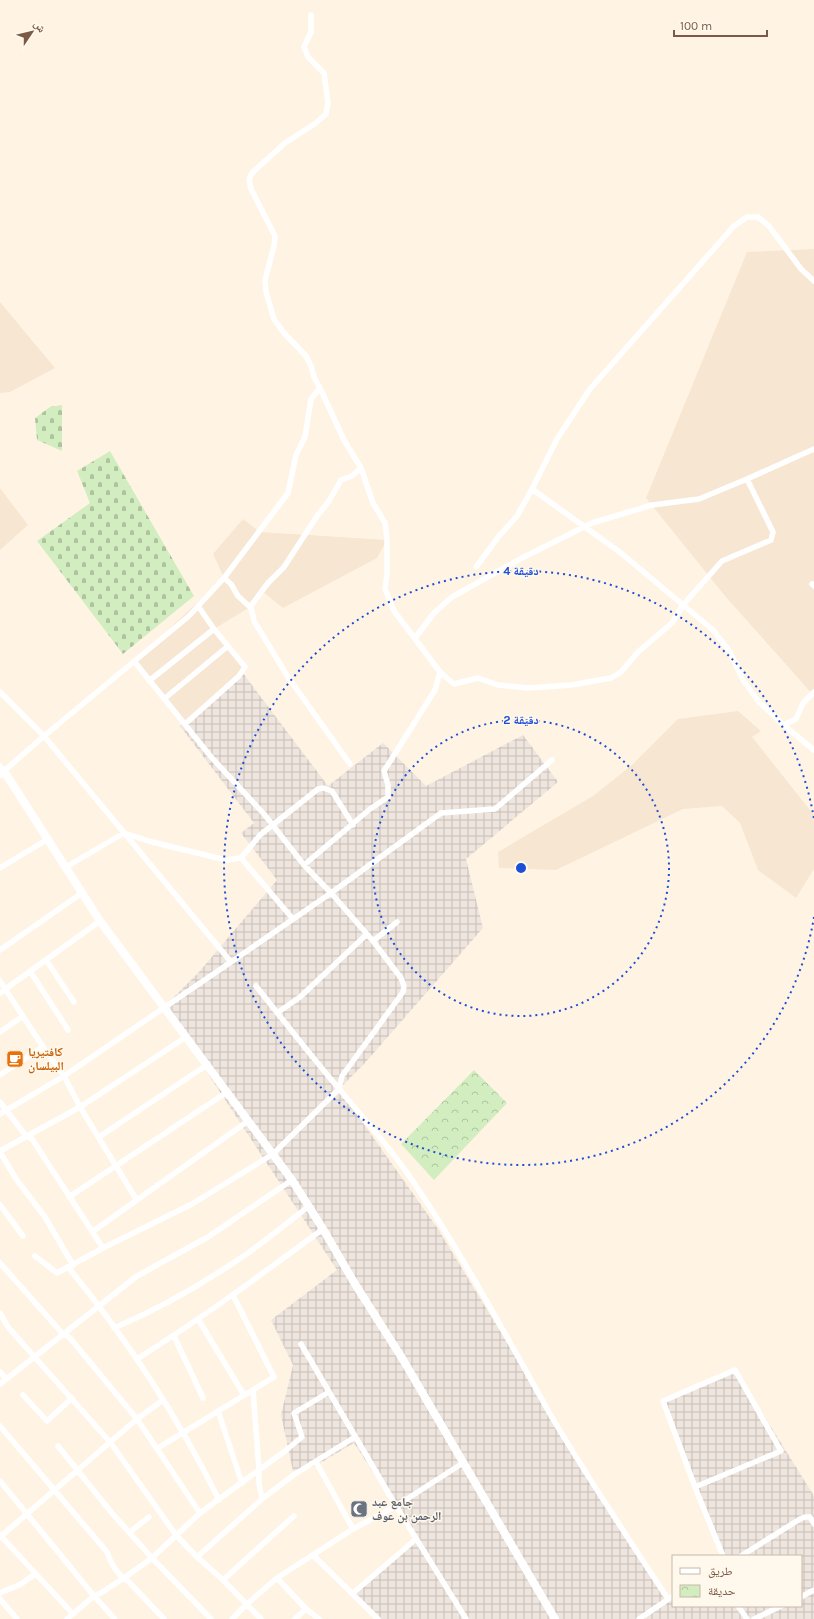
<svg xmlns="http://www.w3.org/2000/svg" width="814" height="1619" viewBox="0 0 814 1619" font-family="Karla,'Noto Naskh Arabic',sans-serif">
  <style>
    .residential { fill: #f7e6d1 }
    .industrial { fill: url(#industrial-grid) }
    .cemetery { fill: url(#cemetery-stones) }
    .park { fill: url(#park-crowns) }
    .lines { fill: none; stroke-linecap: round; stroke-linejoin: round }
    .street { stroke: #fff; stroke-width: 5.5 }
    .secondary { stroke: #fff; stroke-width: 8 }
    .ring { fill: none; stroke: #1d4ed8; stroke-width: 2; stroke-dasharray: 2 4 }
    .labels { text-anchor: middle; stroke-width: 3; stroke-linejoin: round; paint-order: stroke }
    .food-label { font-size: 12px; font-weight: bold; fill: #c56008; stroke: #fff8ec; text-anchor: start }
    .worship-label { font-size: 12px; font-weight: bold; fill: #5b616d; stroke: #fff8ec; text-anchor: start }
    .centre { fill: #1d4ed8; stroke: #fff8ec; stroke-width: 2 }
    .ring-label { font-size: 12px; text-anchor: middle; font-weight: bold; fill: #1d4ed8; stroke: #fff8ec; stroke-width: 3; stroke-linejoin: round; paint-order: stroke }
  </style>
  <defs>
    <pattern id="industrial-grid" width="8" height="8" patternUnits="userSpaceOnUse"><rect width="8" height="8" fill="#eee6de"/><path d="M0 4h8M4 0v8" fill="none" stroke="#c6bdb6"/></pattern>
    <pattern id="cemetery-stones" width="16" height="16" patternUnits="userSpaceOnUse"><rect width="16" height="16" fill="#d2eec0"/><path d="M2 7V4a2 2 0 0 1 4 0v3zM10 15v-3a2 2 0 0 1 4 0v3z" fill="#afc49e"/></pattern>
    <pattern id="park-crowns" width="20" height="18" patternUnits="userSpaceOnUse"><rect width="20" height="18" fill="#d2eec0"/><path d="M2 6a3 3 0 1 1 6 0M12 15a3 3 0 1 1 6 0" fill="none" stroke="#afc49e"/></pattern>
  </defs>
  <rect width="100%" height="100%" fill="#fff4e3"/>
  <path class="residential" d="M814,249V696L725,596L646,498L747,252Z
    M0,302L55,368L10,392L0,393Z
    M0,488L28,525L0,550Z
    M243,519L260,532L387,540L377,558L283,608L263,592L250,607L214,629L245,667L185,724L134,661L224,578L213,554Z
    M738,711L761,731L752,737L814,815V869L796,898L758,870L740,823L722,806L683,809L556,870L499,868L498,852L593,796L632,765L678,719Z"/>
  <path class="industrial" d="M242,672L328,786L383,743L426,786L523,735L558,782L466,859L483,928L364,1064L339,1089L438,1229L551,1415L667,1599L673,1596V1606H801V1556H723L663,1401L735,1369L814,1496V1619H379L352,1594L416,1539L354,1443L315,1466L293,1471L281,1415L293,1365L271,1320L337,1270L164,1007L199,972L277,880L241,833L254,823L180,726Z"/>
  <path class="cemetery" d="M62,405V451L37,440L35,418L50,407Z
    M110,451L194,596L123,654L37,541L90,503L77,471Z"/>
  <path class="park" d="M474,1070L507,1103L434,1180L401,1144Z"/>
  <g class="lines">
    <path class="street" d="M311,15V32L304,47L308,57L324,73L328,103L326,114L316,123L285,143L254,171C248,177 249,181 251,189L275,236L274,246L265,280L266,292L274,319L284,333L306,356L311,366L314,377L320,388L344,440L361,468L373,503L385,523L387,540V574L385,589L394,611L440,672L454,684L478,678L498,685L528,688L571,685L611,678L621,672L638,652L672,623L683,605L722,561L771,540L773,532L747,479L814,449
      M532,489L621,553L713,630L730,652L743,680L759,702L787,728L814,750
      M476,567L499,536L517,516L532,489L557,439L590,389L734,226L747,217H758L769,226L801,269L814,281
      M224,578L231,584L238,596L251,608L254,621L288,677L350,764
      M812,584L814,586
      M250,607L268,583L284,567L317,516L329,501L341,480L352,476L361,468
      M415,638L434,613L452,597L522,558L592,523L652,505L699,499L747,479
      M149,681L214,629
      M0,692L44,736L189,616L224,578L288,493L296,455L305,437L311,399L320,388
      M164,699L228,646
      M185,724L239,676L245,667L214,629L198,606
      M784,725L796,719L803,703L814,692
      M0,766L4,771L44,736L231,962L331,893L441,813L495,809L552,760
      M304,865L370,809L388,797V785L384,771L435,690L440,672
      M66,867L124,833L152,842L226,860L241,858
      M0,868L48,839
      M293,919L241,858L260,835L318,789L323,788L332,791L353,825
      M373,941L397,922
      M0,950L82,893
      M46,960L74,1002
      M30,971L68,1030
      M0,981L43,1047L64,1076L80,1107L136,1199
      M256,986C284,1021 311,1056 340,1090C364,1119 389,1146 410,1177C462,1253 505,1334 550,1414C587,1477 628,1538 668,1599
      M0,993L100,921
      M277,1013L300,997L366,935
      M0,1032L23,1016
      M0,1075L43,1047
      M0,1102L26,1136L32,1139L103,1248
      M0,1114L64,1076L231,962
      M99,1137L207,1065
      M0,1151L80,1107L186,1037
      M0,1152L16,1179L45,1217L73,1265
      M69,1197L227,1092
      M0,1205L23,1236
      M92,1232L248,1121
      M35,1256L57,1273L103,1248L192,1204L273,1154L339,1089L342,1076L403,992L404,986L401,978L373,941L331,893L304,865L264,814L212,758L134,661
      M0,1263L62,1333L70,1338L137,1419L200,1513
      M68,1267C127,1339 178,1417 219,1500
      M0,1313L8,1327L110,1442L176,1535L197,1557L223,1580L261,1619
      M198,1319L244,1395
      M114,1328C161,1308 206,1282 248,1253C268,1239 288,1222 308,1207
      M174,1336L203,1398
      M301,1344L396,1506L466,1619
      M137,1359C201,1319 262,1274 323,1229
      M0,1372L6,1379
      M0,1384L137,1276L208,1237L292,1180
      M253,1390L259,1470V1483L262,1499
      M23,1395L47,1421L72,1398
      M218,1411L242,1483
      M0,1426L107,1552C110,1562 118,1576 128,1581L164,1619
      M58,1446L111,1512L152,1558L211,1619
      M158,1448L274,1377L233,1295
      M316,1462L353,1529
      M0,1481L94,1596L115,1619
      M695,1487L781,1451L735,1370L663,1401L695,1487L723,1556
      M130,1532L149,1517
      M0,1535L73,1614
      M0,1537L137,1419L163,1400
      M313,1555L378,1619
      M741,1556L800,1519L805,1517H810L814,1524
      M197,1557L262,1499L295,1474L355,1437
      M277,1578L306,1609L319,1619
      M223,1580L294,1516
      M0,1593L21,1584L35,1574
      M352,1594L416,1539
      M801,1597L814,1590
      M0,1599L17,1619
      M738,1606L747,1619
      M67,1619L94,1596L101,1593L124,1578L152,1558L200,1513L285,1451L302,1437L294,1413L329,1392
      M232,1619L247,1604L277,1578L353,1529L396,1506L463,1463
      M295,1619L306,1609
      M639,1619L673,1596
      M754,1619L781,1606"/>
    <path class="secondary" d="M0,774L4,771L100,921L292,1180L323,1229L355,1284L402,1358L555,1619"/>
  </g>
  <g class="ring">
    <circle cx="521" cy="868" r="148"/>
    <path d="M814 917A297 297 0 1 1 814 819"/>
  </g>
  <defs>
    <symbol id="cafe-square" viewBox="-11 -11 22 22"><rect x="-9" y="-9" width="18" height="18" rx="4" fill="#e8710a" stroke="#fff8ec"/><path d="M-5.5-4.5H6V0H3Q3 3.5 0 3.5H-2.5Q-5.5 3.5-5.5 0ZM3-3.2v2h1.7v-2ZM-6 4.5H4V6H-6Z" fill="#fff"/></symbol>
    <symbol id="mosque-square" viewBox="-11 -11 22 22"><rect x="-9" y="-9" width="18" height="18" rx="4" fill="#6b7280" stroke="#fff8ec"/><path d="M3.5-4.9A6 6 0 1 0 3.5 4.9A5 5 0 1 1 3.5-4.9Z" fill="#fff"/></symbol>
  </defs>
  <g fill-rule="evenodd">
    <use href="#cafe-square" x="5" y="1049" width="20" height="20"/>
    <use href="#mosque-square" x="349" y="1499" width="20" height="20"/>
  </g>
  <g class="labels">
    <g class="food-label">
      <text x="28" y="1056">كافتيريا<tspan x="28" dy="14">البيلسان</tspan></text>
    </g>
    <g class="worship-label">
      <text x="372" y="1506">جامع عبد<tspan x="372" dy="14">الرحمن بن عوف</tspan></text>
    </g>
  </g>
  <circle cx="521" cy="868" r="6" class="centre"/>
  <g class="ring-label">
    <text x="521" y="575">4 دقيقة</text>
    <text x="521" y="724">2 دقيقة</text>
  </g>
  <rect x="672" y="1555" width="130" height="52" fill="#fff8ec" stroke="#cab8aa"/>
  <rect x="680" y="1568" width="20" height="6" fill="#ffffff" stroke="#cab8aa"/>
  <text x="708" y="1575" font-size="12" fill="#7a5946">طريق</text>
  <rect x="680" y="1585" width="20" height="12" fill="url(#park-crowns)" stroke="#cab8aa"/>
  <text x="708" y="1595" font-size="12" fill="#7a5946">حديقة</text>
  <g transform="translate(32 32) rotate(55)" stroke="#fff8ec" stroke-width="3" paint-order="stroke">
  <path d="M0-3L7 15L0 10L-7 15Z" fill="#7a5946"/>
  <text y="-6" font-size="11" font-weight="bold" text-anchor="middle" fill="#7a5946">ش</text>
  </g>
  <path d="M674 30v6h93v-6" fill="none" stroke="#7a5946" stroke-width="2"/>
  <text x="680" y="30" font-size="12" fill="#7a5946" stroke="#fff8ec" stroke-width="3" paint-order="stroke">100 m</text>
</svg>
